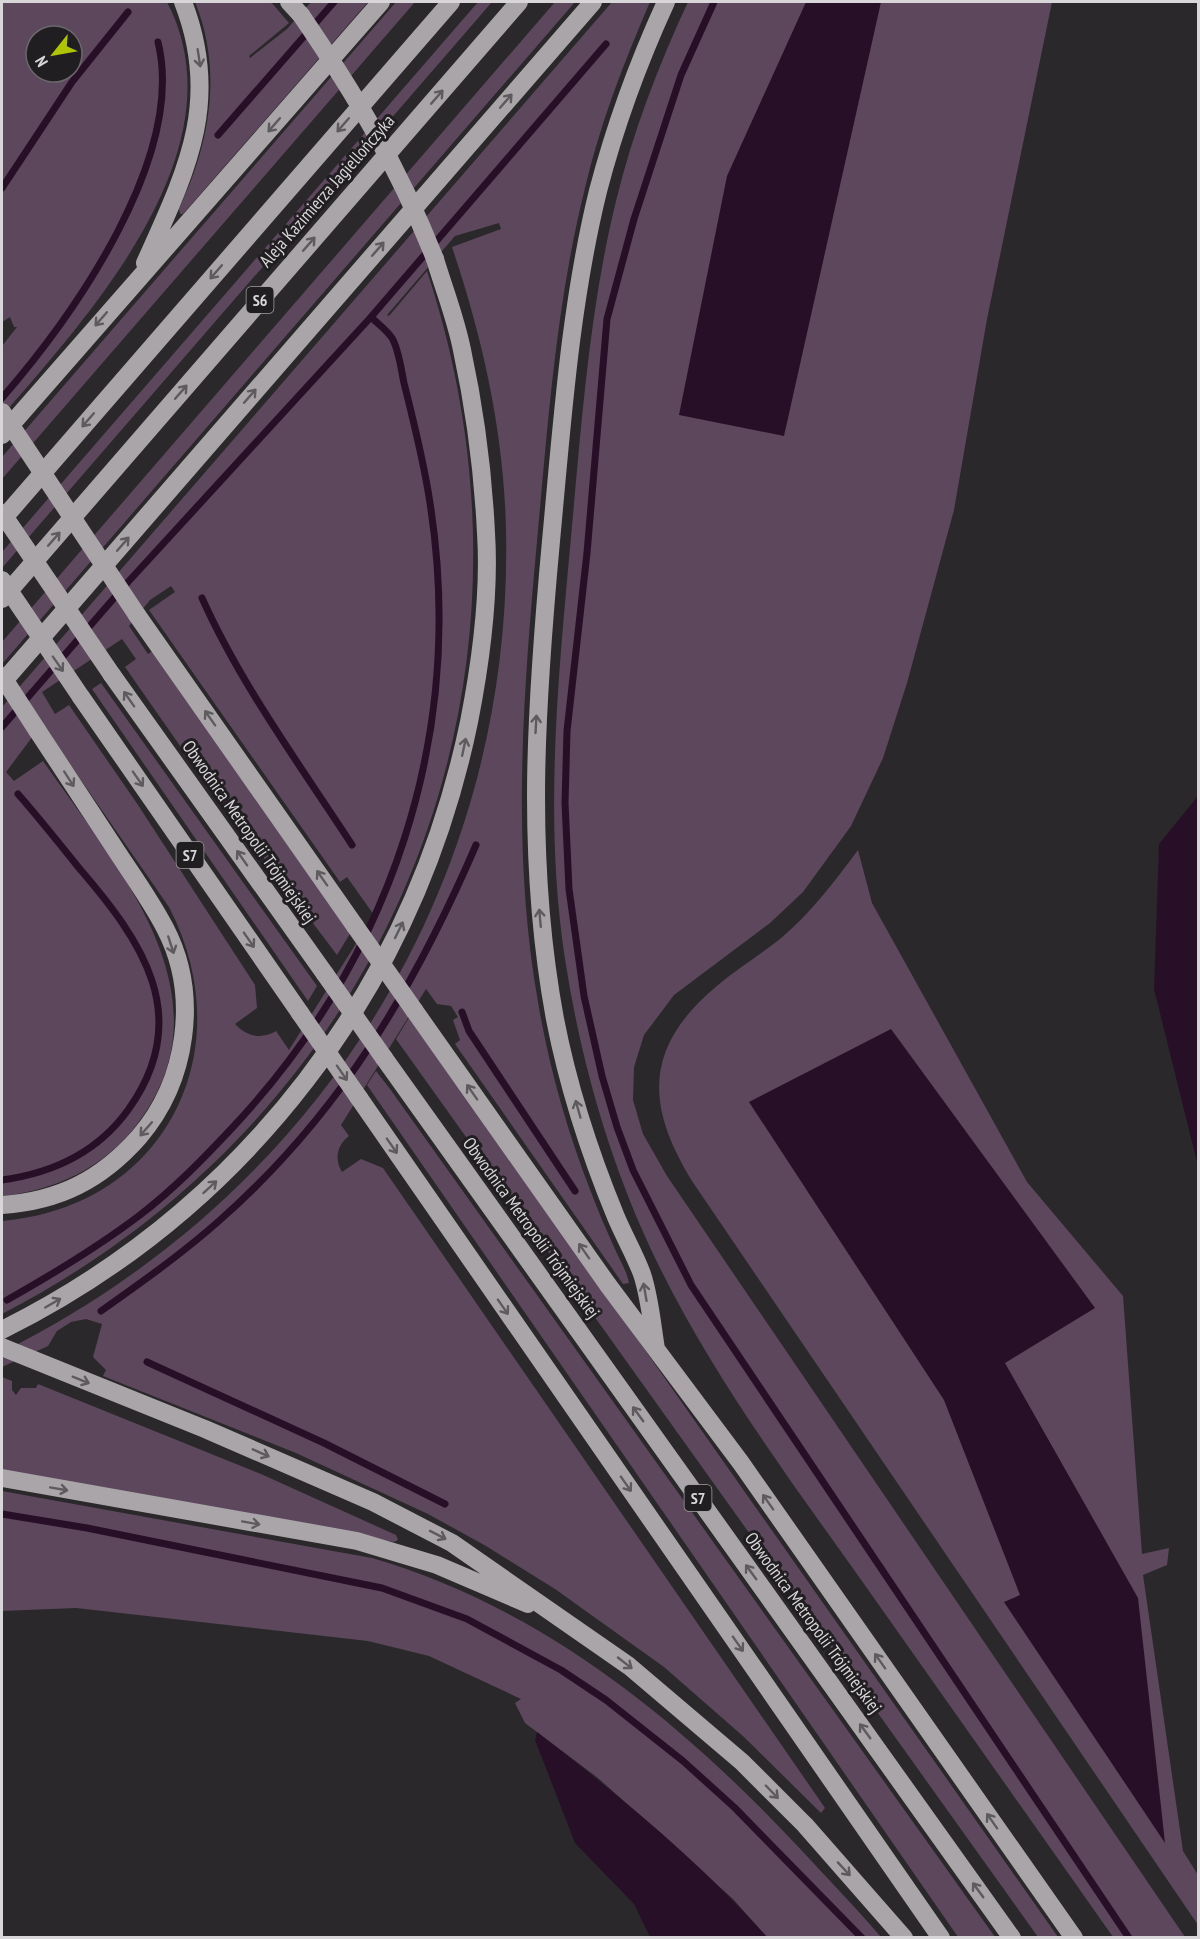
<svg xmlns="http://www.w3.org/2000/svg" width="1200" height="1939" viewBox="0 0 1200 1939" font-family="'PT Sans Narrow',sans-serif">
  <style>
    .green { fill: #5d475c; fill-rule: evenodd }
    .water { fill: #280f28 }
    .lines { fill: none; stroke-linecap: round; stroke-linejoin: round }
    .stream { stroke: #280f28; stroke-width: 7 }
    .highway { stroke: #a9a5a9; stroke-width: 18 }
    .highway-bridge { stroke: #a9a5a9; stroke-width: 18 }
    .oneway { stroke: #5e5b5e }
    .labels { text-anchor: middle; stroke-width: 6; stroke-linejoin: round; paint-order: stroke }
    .shield { fill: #211e21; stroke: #a19fa1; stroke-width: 1.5 }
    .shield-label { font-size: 16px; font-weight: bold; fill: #d8d6d8 }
    .street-label { font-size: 18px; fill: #d8d6d8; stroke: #211e21 }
  </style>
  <rect width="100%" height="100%" fill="#2b282b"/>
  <path class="green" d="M2,2H167C243,148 90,314 2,416V346L17,327H14L10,317L2,322ZM36,36H72V72H36Z
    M195,2H271L289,23L249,56L250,58L287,29L311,2H368L183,214H180L179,209C210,143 223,71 195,2Z
    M396,2H415L2,479V457Z
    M478,2H492L2,568V552Z
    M555,2H575L2,664V642Z
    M612,2H650C624,62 600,124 585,188C556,304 548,423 537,541C523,696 511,848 538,1002C549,1067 567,1131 591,1192C598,1211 606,1229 614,1247C619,1259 627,1271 629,1283L623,1284L455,1044L460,1040L453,1020L458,1017L451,1006L437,1004L426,989L341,1125L349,1136C337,1145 334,1159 342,1172L361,1159L383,1168L825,1808L821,1813L744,1737L664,1667L555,1589L486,1546L428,1514L296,1453L103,1376L106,1370L93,1357L102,1324L86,1319L71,1322L57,1331L48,1346L2,1367V1352C317,1196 514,885 506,530C504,433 483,339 452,247L501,229L499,223L455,236L387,315L389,316L427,271C564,686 389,1114 2,1314V1221C166,1207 243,1050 169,907L42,724L6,772L14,781L43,761C115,865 234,995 138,1123C104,1168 56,1190 2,1196V707ZM171,586L175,592L149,610L340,882L347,877L374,915L289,1050L276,1031C261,1040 246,1036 235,1024L257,1008L255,985L138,805L69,705L55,714L42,692L122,639L136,659L125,667L192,763L337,955L351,932L154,650L148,654L129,626L150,600Z
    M688,2H1052L987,319L954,510L907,683L883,758L851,826L803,892L770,923L674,995L644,1035L634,1067L633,1100L643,1134L667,1176L1185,1937H1113C1032,1822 951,1707 869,1591C794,1485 714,1379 657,1262C611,1167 581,1063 565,959C543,815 559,670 572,526C582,417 590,307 616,201C633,132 658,66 688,2Z
    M101,683L317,986L308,1001L92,689Z
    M858,850L872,903L1027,1182L1123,1296L1142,1554L1169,1548L1167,1565L1143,1575L1183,1851L1198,1875V1925L694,1184C645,1106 643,1047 718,985C737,969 760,955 780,939C810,914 835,881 858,850Z
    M410,1016L1058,1937H1038L396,1039Z
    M376,1071L390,1089L995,1937H958L367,1085Z
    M2,1377L12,1381V1390L16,1395L21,1388H36L38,1384L261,1474L396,1535L398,1540L394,1542L2,1470Z
    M2,1491L372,1558C546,1609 684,1724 805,1854C830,1881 857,1909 881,1937H767L733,1899L598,1778L525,1723L515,1703L521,1699L429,1656L368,1641L76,1608L2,1611Z"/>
  <path class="water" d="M806,2H881L784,436L679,415L727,176Z
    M1198,796V1166L1154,989L1159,844Z
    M891,1029L1095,1308L1005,1363L1138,1598L1165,1843L1004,1602L1020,1595L944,1400L749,1102Z
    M537,1732C618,1794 699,1861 767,1937H650L634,1904L575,1843L535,1740Z"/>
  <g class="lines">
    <path class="stream" d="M714,2L681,75L634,219L607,319L587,553L567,731L565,803L569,889L584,996L602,1076L617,1127L633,1170L691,1285L1129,1938
      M218,135L334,2
      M2,188L72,82L128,12
      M2,398C74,315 186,157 158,42
      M202,598C241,685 300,765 352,845
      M2,727L128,582L371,317L606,44
      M462,1012L469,1031L575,1191
      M2,1180C53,1173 97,1153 128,1110C195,1017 142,941 79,868C59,843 39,818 18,794
      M7,1300C53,1274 98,1247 140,1215C174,1189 204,1158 233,1127C392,957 466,734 430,503C424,462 414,423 404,383C401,369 399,350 392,338C387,330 378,324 371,317
      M101,1311C142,1282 183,1253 220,1220C339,1115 414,989 476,845
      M147,1362L324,1443L445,1504
      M2,1514L87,1528L382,1588L467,1619L561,1670L606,1700L683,1761L735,1808L862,1938"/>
    <path class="highway" d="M289,2L301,15
      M145,263C186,172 222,102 183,2
      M2,435L381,2
      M2,520L451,2
      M2,599L519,2
      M137,615L355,926
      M112,675L325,974
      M2,683L593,2
      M81,697L300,1013
      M414,1010L608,1285L741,1463L1074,1938
      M384,1058L1012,1938
      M359,1098L941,1938
      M2,1205C59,1201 101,1180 139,1137C187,1081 200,995 165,928C150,899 130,872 112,844C87,806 62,768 37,730
      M2,1330C245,1209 414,988 469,722C481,661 490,595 486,533C483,471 475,410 462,350C456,319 444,289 435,259
      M2,1347L205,1429L373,1502L452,1543L629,1666L742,1762L805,1825L904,1938
      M656,1349C652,1325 650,1298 642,1274C635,1255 624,1236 616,1217C590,1154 568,1086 555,1019C525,857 536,704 551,541C562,424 570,305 598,191C615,126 638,63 666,2
      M2,1478L357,1541L437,1565L528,1604"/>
    <path class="highway-bridge" d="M301,15C357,97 398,166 435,259
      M2,412L137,615
      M2,513L112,675
      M2,580L81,697
      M2,676L37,730
      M355,926L414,1010
      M325,974L384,1058
      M300,1013L359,1098"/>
  </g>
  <defs><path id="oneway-shaft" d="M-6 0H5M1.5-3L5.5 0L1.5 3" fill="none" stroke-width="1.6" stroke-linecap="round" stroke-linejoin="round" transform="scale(1.5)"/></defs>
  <g class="oneway">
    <use href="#oneway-shaft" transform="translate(199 58) rotate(81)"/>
    <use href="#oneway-shaft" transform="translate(437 97) rotate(-49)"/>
    <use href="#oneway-shaft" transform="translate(506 101) rotate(-49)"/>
    <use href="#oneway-shaft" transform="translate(274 125) rotate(131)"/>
    <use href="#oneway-shaft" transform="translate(343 125) rotate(131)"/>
    <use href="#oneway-shaft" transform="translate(309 244) rotate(-49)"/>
    <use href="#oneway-shaft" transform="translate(378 249) rotate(-49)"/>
    <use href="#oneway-shaft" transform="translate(216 272) rotate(131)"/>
    <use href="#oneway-shaft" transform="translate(101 319) rotate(131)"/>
    <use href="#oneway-shaft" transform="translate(181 392) rotate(-49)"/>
    <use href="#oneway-shaft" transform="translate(250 396) rotate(-49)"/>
    <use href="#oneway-shaft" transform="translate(88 420) rotate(131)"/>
    <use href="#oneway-shaft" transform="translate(54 539) rotate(-49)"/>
    <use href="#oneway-shaft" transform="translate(123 544) rotate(-49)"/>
    <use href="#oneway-shaft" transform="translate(58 664) rotate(55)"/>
    <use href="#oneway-shaft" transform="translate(129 699) rotate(-125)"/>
    <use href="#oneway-shaft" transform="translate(210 718) rotate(-125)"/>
    <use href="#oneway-shaft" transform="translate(536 724) rotate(-87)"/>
    <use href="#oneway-shaft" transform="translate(464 747) rotate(-78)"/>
    <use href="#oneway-shaft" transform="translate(69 779) rotate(57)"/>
    <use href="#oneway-shaft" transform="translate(138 779) rotate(55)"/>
    <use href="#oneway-shaft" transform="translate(242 858) rotate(-125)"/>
    <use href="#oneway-shaft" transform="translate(322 878) rotate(-125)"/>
    <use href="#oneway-shaft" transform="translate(540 918) rotate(-95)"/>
    <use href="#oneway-shaft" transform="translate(399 930) rotate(-64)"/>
    <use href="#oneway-shaft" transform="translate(249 940) rotate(55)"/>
    <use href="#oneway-shaft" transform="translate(171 945) rotate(72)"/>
    <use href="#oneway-shaft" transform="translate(342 1073) rotate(55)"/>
    <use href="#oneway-shaft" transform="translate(472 1092) rotate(-125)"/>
    <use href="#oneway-shaft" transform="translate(578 1109) rotate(-106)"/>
    <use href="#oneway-shaft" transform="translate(146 1129) rotate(131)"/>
    <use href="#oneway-shaft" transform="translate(392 1146) rotate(55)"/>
    <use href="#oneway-shaft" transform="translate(210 1187) rotate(-42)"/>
    <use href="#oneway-shaft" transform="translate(584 1251) rotate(-125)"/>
    <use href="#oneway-shaft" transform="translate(645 1292) rotate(-100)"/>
    <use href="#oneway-shaft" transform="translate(53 1303) rotate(-30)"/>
    <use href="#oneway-shaft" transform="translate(503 1307) rotate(55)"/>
    <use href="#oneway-shaft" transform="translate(81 1380) rotate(22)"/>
    <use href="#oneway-shaft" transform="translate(638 1414) rotate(-126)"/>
    <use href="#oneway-shaft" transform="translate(261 1453) rotate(24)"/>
    <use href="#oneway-shaft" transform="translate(626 1484) rotate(55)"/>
    <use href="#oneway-shaft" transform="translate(59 1489) rotate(10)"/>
    <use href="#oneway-shaft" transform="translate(768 1502) rotate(-125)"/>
    <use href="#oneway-shaft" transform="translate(251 1523) rotate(10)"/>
    <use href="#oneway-shaft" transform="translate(438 1535) rotate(27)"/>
    <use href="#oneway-shaft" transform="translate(751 1572) rotate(-126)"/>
    <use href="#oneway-shaft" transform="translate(738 1644) rotate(55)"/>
    <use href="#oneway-shaft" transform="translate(880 1661) rotate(-125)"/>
    <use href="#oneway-shaft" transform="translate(625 1663) rotate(38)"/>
    <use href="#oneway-shaft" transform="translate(865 1731) rotate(-126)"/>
    <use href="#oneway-shaft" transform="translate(772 1792) rotate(46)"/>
    <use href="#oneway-shaft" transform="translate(992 1821) rotate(-125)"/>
    <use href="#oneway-shaft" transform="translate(844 1869) rotate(47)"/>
    <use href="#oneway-shaft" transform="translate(978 1890) rotate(-126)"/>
  </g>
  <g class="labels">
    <g class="shield">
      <rect x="246.5" y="287" width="27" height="26" rx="4.5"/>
      <rect x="176.5" y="842" width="27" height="26" rx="4.5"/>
      <rect x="684.5" y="1485" width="27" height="26" rx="4.5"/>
    </g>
    <g class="shield-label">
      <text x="260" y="306">S6</text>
      <text x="190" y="861">S7</text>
      <text x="698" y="1504">S7</text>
    </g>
    <g class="street-label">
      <text transform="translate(327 191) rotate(-49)" y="6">Aleja Kazimierza Jagiellończyka</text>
      <text transform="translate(249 832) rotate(55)" y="6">Obwodnica Metropolii Trójmiejskiej</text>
      <text transform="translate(531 1228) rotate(54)" y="6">Obwodnica Metropolii Trójmiejskiej</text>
      <text transform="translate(813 1623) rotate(54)" y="6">Obwodnica Metropolii Trójmiejskiej</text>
    </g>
  </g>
  <rect width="1200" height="1939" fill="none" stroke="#d8d6d8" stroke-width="6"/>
  <g transform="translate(54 54) rotate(239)"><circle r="28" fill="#211e21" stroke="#6a686a" stroke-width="1.5"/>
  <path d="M0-4.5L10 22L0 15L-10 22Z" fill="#afc504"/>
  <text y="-9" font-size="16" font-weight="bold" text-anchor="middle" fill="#d8d6d8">N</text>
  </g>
</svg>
